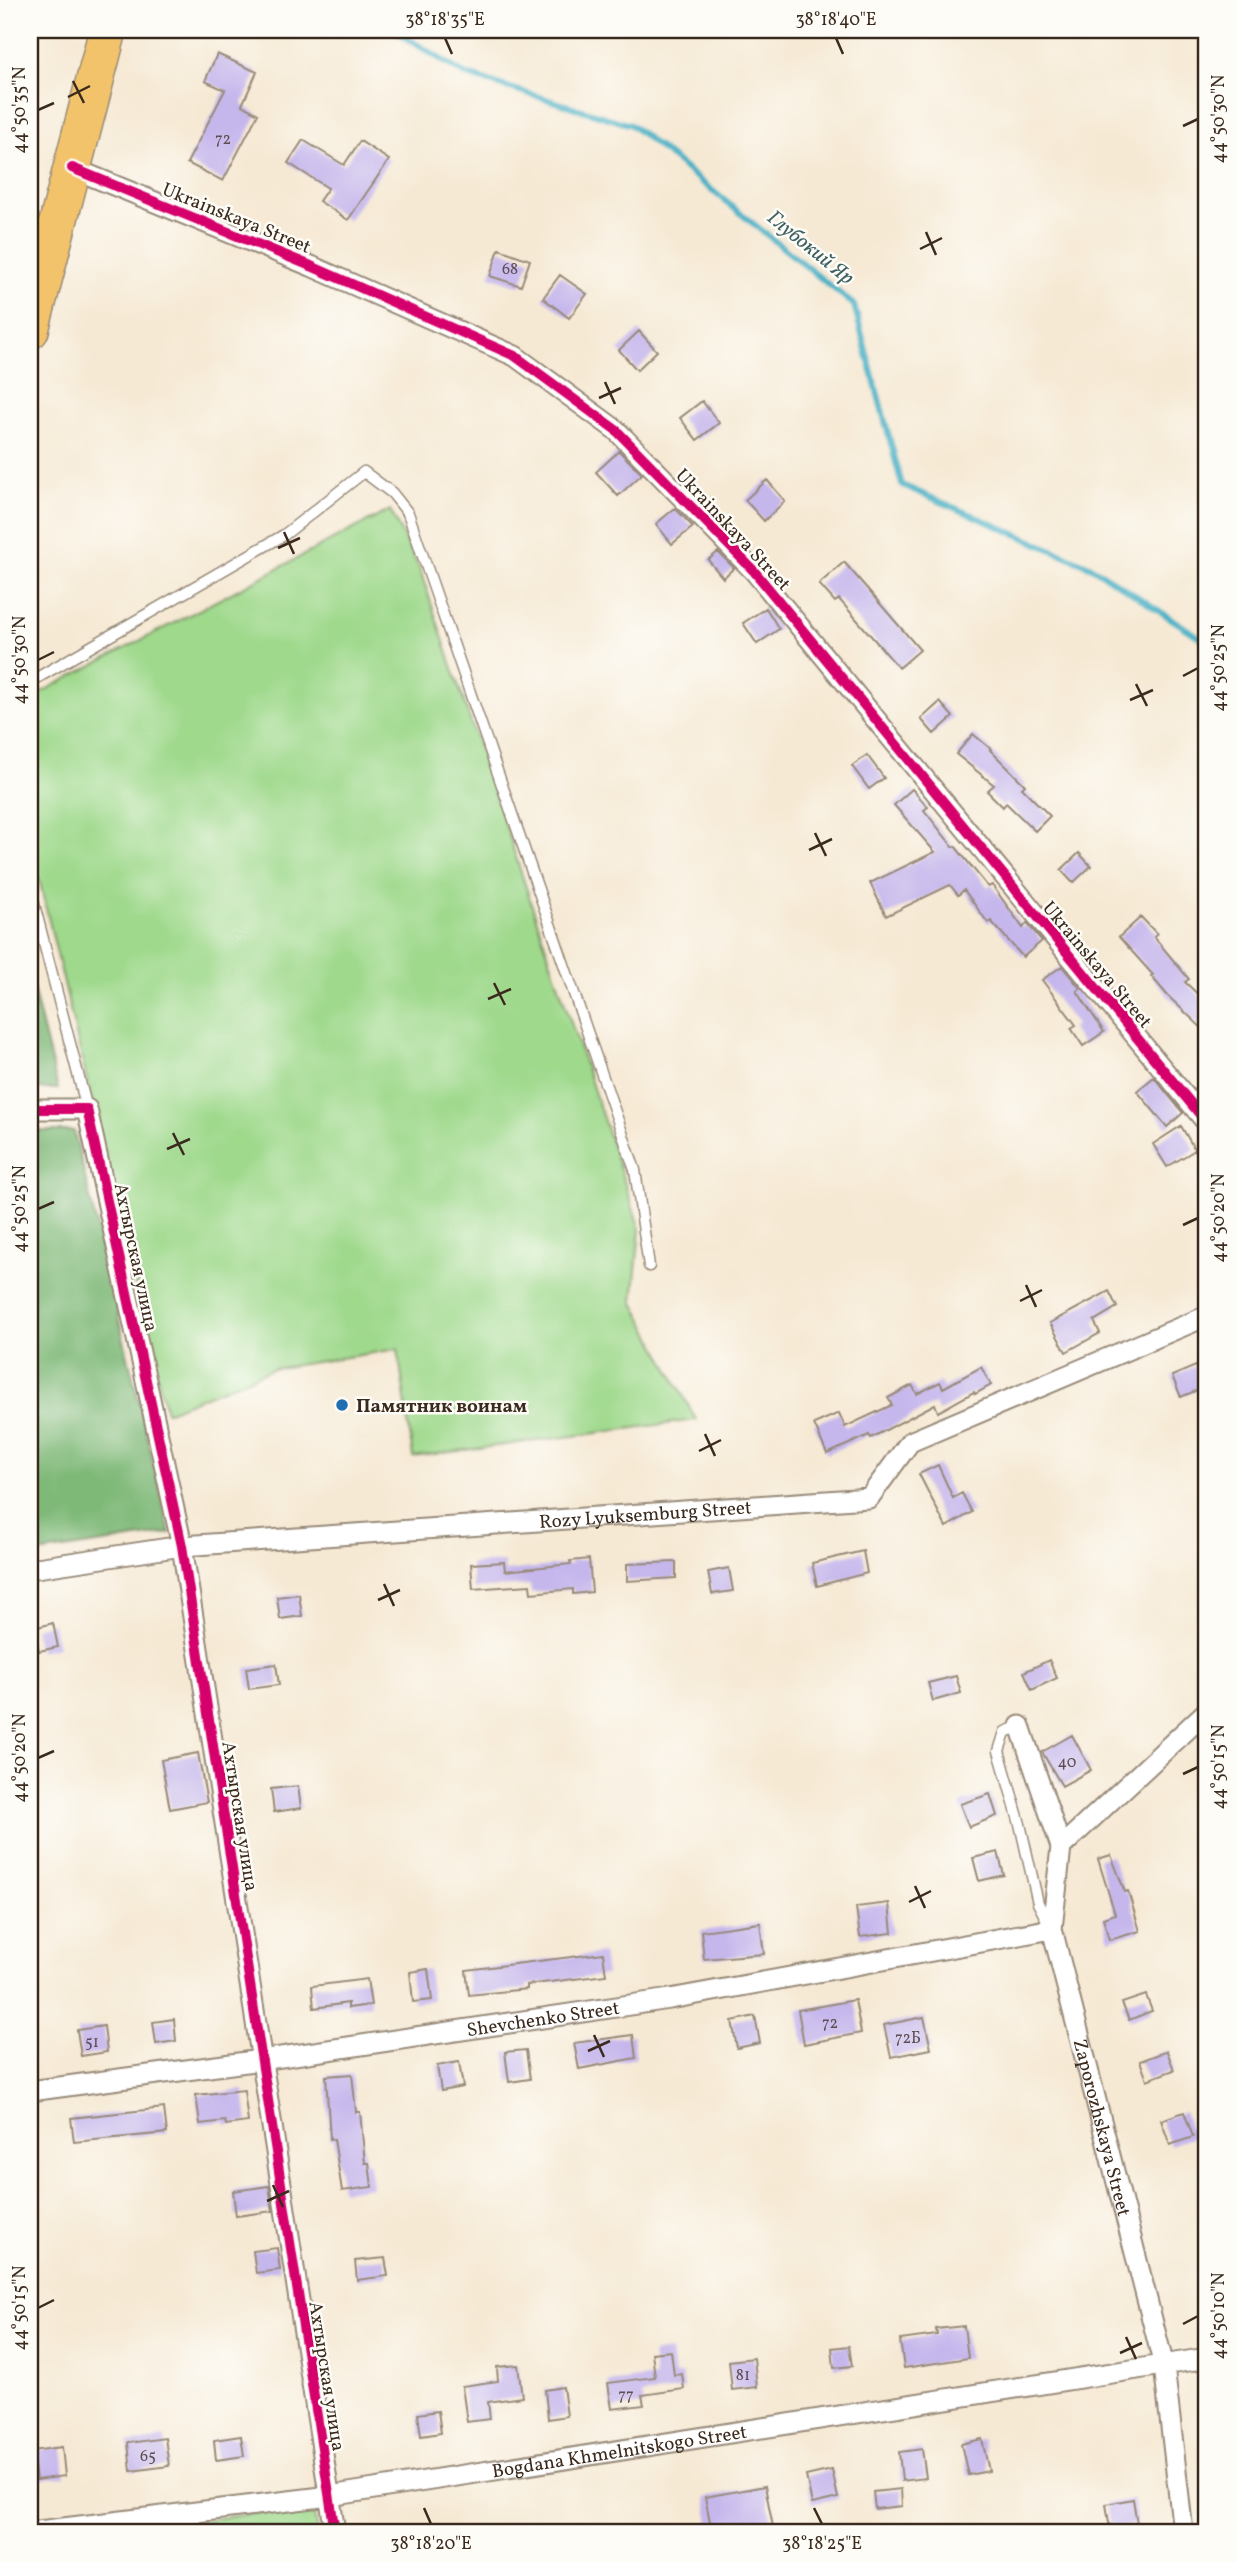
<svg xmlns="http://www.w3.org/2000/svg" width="1237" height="2562" viewBox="0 0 1237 2562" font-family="Vollkorn,serif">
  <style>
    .green { fill: #9fd98c; stroke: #6d8255; stroke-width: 2 }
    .forest { fill: #7fb978; stroke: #5d724b; stroke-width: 2 }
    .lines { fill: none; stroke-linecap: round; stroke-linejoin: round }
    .stream { stroke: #46b0c5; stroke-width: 6 }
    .building { fill: #c5b6ec }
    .lane-casing { stroke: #988a79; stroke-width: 13 }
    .street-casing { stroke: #988a79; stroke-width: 23 }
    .highway-casing { stroke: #988a79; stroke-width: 40 }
    .lane { stroke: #fff; stroke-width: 10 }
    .street { stroke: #fff; stroke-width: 19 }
    .highway { stroke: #f2c36a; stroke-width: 37 }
    .cycleway-casing { stroke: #fdfcf7; stroke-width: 15 }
    .cycleway { stroke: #d6006c; stroke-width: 10 }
    .ticks { fill: none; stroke: #3b2a1e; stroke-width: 2.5 }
    .poi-dot { fill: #1f6fb2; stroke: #fdfcf7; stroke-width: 2.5 }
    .labels { text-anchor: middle; stroke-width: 5; stroke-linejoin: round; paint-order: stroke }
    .number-label { font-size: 16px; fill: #5e4d52 }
    .street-label { font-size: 19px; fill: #3b2a1e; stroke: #fdfcf7 }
    .poi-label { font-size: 19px; font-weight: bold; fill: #3b2a1e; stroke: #fdfcf7; text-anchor: start }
    .water-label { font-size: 21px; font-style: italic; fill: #3f6061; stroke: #fdfcf7 }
    .neatline { fill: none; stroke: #3b2a1e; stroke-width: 2.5 }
    .ticks-label { font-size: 18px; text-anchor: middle; fill: #3b2a1e }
  </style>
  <rect width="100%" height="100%" fill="#fdfcf7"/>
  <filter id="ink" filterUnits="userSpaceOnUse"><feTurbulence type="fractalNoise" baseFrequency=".0143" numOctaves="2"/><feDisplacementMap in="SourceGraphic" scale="14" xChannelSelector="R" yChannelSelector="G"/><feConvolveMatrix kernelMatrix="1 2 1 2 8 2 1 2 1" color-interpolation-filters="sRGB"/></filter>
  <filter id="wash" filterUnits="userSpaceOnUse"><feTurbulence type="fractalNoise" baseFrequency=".00686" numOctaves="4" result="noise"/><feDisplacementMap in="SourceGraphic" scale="28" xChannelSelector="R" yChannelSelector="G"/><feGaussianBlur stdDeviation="1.57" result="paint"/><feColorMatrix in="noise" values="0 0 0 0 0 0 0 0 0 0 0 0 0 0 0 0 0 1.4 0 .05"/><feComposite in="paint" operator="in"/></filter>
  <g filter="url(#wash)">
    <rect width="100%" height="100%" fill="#f6e9d4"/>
    <path class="green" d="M390,510L420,570L640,1229L633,1301L696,1420L413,1457L398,1349L272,1369L166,1412L30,841V698Z
      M313,2506L317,2532H107Z"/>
    <path class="forest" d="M30,977L58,1089H30Z
      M30,1131H74L170,1533L30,1554Z"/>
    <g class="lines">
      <path class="stream" d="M394,30L464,74L631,125L854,305L902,485L1092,567L1207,642"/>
    </g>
    <g id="blocks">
      <path class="building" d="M217,54L257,72L242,105L258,114L223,181L187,163L225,90L205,81Z
        M303,140L344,165L360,141L389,160L348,220L319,201L328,188L288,163Z
        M499,249L530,260L521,286L490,276Z
        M560,275L587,294L569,318L543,298Z
        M639,331L657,351L637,370L619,350Z
        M702,401L719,423L697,440L680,418Z
        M619,451L642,474L618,496L596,472Z
        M767,480L785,501L764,521L745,500Z
        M675,508L693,527L672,544L656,524Z
        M718,552L734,568L723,578L708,560Z
        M844,562L920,650L899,668L839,599L835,602L819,584Z
        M766,608L779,629L757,644L743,623Z
        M940,702L953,717L934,734L921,719Z
        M973,734L991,749L990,750L1025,785L1022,788L1050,816L1035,831L1006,803L1003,807L987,791L994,785L956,754Z
        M867,755L884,778L869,789L852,766Z
        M912,789L928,807L924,810L953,847L955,846L988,887L992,885L1023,928L1027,923L1042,941L1023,957L991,921L988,923L964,890L958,895L950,885L886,916L870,883L935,852L894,805Z
        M1079,853L1091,866L1073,883L1061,870Z
        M1141,917L1157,934L1154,937L1189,979L1185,982L1207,1003V1033L1168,996L1151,976L1153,975L1119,937Z
        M1062,966L1080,988L1077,991L1104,1032L1083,1046L1071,1028L1076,1025L1042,980Z
        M1154,1077L1183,1113L1167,1127L1137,1091Z
        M1181,1126L1195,1150L1167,1167L1153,1144Z
        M1109,1291L1117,1307L1094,1321L1100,1333L1066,1352L1050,1323Z
        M1198,1365L1207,1386L1181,1397L1172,1376Z
        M981,1367L991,1385L975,1394L974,1392L938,1412L935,1404L871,1438L869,1435L827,1454L814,1424L839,1413L845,1427L892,1405L888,1398L912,1385L917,1394L940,1382L943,1388Z
        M938,1465L953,1498L962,1493L972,1512L946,1527L919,1474Z
        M863,1551L867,1573L817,1586L812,1563Z
        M589,1559L592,1592L573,1594V1589L531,1593L530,1585L473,1589L471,1564L504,1562L505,1571L571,1564L570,1561Z
        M676,1562V1578L627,1581V1564Z
        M729,1568L733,1591L712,1594L708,1572Z
        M299,1594L302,1616L280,1619L277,1597Z
        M53,1623L58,1647L39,1651L34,1628Z
        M1049,1660L1057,1678L1032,1690L1024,1672Z
        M276,1664L279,1685L249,1689L246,1668Z
        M956,1676L961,1693L933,1701L928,1683Z
        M1072,1735L1091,1770L1062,1786L1042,1752Z
        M198,1753L207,1802L170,1809L161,1760Z
        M298,1786L301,1808L274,1812L271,1789Z
        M990,1794L997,1816L969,1827L960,1804Z
        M998,1852L1004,1875L979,1881L973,1858Z
        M1111,1855L1125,1892L1128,1891L1140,1931L1109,1940L1103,1918L1115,1914L1098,1859Z
        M889,1903L892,1933L860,1937L856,1907Z
        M760,1923L764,1954L704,1959L701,1931Z
        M603,1953L606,1975L527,1985V1989L469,1995L466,1970Z
        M428,1969L432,2000L413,2002L410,1972Z
        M367,1979L371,2005L348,2008V2003L314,2008L312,1986Z
        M1146,1995L1152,2011L1129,2020L1122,2003Z
        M855,2000L861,2033L804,2044L798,2010Z
        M755,2016L760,2043L737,2048L732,2021Z
        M924,2017L931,2049L891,2057L884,2025Z
        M174,2019L176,2041L156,2044L153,2022Z
        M104,2026L107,2052L81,2056L77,2030Z
        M633,2035L636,2058L579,2069L574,2043Z
        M526,2050L530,2079L509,2082L505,2052Z
        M1167,2051L1174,2070L1147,2080L1140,2061Z
        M459,2062L463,2087L441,2091L437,2066Z
        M352,2074L356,2112H360L365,2163H369L372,2187L342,2191L334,2139H330L326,2076Z
        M244,2090L248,2122L226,2125L225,2121L200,2124L196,2095Z
        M164,2108L167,2133L74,2142L71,2118Z
        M1184,2112L1193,2137L1170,2145L1161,2120Z
        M269,2186L273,2211L236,2216L233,2191Z
        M277,2248L280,2270L256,2273L253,2251Z
        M385,2258L388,2276L357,2280L355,2261Z
        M964,2326L968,2358L904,2368L900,2340L937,2335L936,2329Z
        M849,2346L852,2366L834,2368L832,2348Z
        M671,2351L674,2375L682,2374L684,2389L642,2395L644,2405L612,2409L608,2383L655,2377L652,2353Z
        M754,2358L757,2387L732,2390L729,2361Z
        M518,2365L522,2397L488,2402L490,2419L467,2422L462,2386L498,2381L497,2367Z
        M563,2387L567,2416L548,2419L545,2390Z
        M438,2411L441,2433L421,2436L418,2414Z
        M241,2436L244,2456L216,2460L214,2440Z
        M165,2438L169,2466L131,2471L128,2443Z
        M982,2439L989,2471L968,2475L961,2444Z
        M62,2447L65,2476L36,2480L32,2451Z
        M922,2449L926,2478L902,2481L899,2452Z
        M832,2470L838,2498L812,2504L806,2476Z
        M765,2486L774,2532H712L705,2497Z
        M901,2489L902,2506L875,2509L873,2492Z
        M1133,2499L1137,2524L1110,2529L1106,2504Z"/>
    </g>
  </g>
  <g filter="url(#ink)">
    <use href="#blocks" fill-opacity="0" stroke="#988a79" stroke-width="2"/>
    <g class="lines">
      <defs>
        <path id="lane" d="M30,682L284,535L364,472L392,493L408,513L635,1170L649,1266
          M30,889L87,1109
          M1020,1726L1005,1732L999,1751L1020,1824L1038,1903L1049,1924"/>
        <g id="street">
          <path d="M72,168L311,266L515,356L616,430L754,571L1207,1123"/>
          <path d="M30,1109H87L182,1546L335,2532"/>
          <path id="s1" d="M30,1569L182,1546L869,1498L910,1442L1207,1316"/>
          <path id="s2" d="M1020,1726L1061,1847L1052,1929L1164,2366L1183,2532"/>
          <path d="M1061,1847L1207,1711"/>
          <path id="s3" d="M30,2091L261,2060L670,1999L1052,1929"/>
          <path id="s4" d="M30,2532L330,2496L1207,2358"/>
        </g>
        <path id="highway" d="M30,330L108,30"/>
      </defs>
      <use href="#lane" class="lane-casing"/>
      <use href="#street" class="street-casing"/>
      <use href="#highway" class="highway-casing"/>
      <use href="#lane" class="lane"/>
      <use href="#street" class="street"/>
      <use href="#highway" class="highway"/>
      <defs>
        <path id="cycleway" d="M72,168L311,266L515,356L616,430L754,571L1207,1123
          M30,1109H87L182,1546L335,2532"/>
      </defs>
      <use href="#cycleway" class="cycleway-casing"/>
      <use href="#cycleway" class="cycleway"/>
    </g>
  </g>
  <path class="ticks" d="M445,38L452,54M836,38L843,54M73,81L84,103M68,97L90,86M38,110L54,103M1183,126L1198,119M926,232L936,255M920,249L942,238M605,382L615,404M599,398L621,388M284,532L294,554M278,548L300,538M38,660L54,652M1183,676L1198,668M1136,684L1147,706M1130,700L1153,690M815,833L826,856M809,850L832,839M494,983L505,1005M488,999L511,989M173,1133L184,1155M167,1149L190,1139M38,1209L54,1202M1183,1225L1198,1218M1026,1285L1036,1307M1020,1301L1042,1290M705,1434L715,1456M699,1451L721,1440M384,1584L394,1606M378,1600L400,1590M38,1758L54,1751M1183,1774L1198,1767M915,1886L925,1908M909,1902L931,1891M594,2035L604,2057M588,2051L610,2041M273,2185L283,2207M267,2201L289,2191M38,2308L54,2300M1183,2324L1198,2316M1126,2337L1136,2359M1120,2353L1142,2343M424,2508L431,2524M814,2508L822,2524"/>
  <circle class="poi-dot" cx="342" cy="1405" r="7"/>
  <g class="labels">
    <g class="number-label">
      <text x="223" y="144">72</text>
      <text x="510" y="274">68</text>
      <text x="1067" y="1767">40</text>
      <text x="830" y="2028">72</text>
      <text x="908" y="2043">72Б</text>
      <text x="92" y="2047">51</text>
      <text x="743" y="2380">81</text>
      <text x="626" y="2400">77</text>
      <text x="148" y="2461">65</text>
    </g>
    <g class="street-label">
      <text transform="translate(237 217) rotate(22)" y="7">Ukrainskaya Street</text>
      <text transform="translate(734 529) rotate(47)" y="7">Ukrainskaya Street</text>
      <text transform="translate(1098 964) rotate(50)" y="7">Ukrainskaya Street</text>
      <text transform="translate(137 1257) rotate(78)" y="7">Ахтырская улица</text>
      <text dy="7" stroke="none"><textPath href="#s1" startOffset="618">Rozy Lyuksemburg Street</textPath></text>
      <text transform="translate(241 1816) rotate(81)" y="7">Ахтырская улица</text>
      <text dy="7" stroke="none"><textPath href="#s3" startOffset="518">Shevchenko Street</textPath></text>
      <text dy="7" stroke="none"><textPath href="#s2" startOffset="415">Zaporozhskaya Street</textPath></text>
      <text transform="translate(328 2376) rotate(81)" y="7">Ахтырская улица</text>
      <text dy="7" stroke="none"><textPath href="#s4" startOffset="595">Bogdana Khmelnitskogo Street</textPath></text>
    </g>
    <g class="poi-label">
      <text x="356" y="1412">Памятник воинам</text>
    </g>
    <g class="water-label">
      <text transform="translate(811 247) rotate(39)" y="7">Глубокий Яр</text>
    </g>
  </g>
  <rect width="1237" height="2562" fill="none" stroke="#fdfcf7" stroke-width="77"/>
  <rect x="38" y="38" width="1160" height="2486" class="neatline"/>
  <g class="ticks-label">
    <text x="445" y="25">38°18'35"E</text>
    <text x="836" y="25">38°18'40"E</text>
    <text transform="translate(19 110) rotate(-90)" y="6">44°50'35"N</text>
    <text transform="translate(1218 119) rotate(-90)" y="6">44°50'30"N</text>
    <text transform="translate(19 660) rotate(-90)" y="6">44°50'30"N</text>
    <text transform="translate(1218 668) rotate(-90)" y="6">44°50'25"N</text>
    <text transform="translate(19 1209) rotate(-90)" y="6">44°50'25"N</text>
    <text transform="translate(1218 1218) rotate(-90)" y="6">44°50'20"N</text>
    <text transform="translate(19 1758) rotate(-90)" y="6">44°50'20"N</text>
    <text transform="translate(1218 1767) rotate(-90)" y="6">44°50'15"N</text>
    <text transform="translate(19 2308) rotate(-90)" y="6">44°50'15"N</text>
    <text transform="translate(1218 2316) rotate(-90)" y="6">44°50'10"N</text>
    <text x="431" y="2549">38°18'20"E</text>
    <text x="822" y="2549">38°18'25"E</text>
  </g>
</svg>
